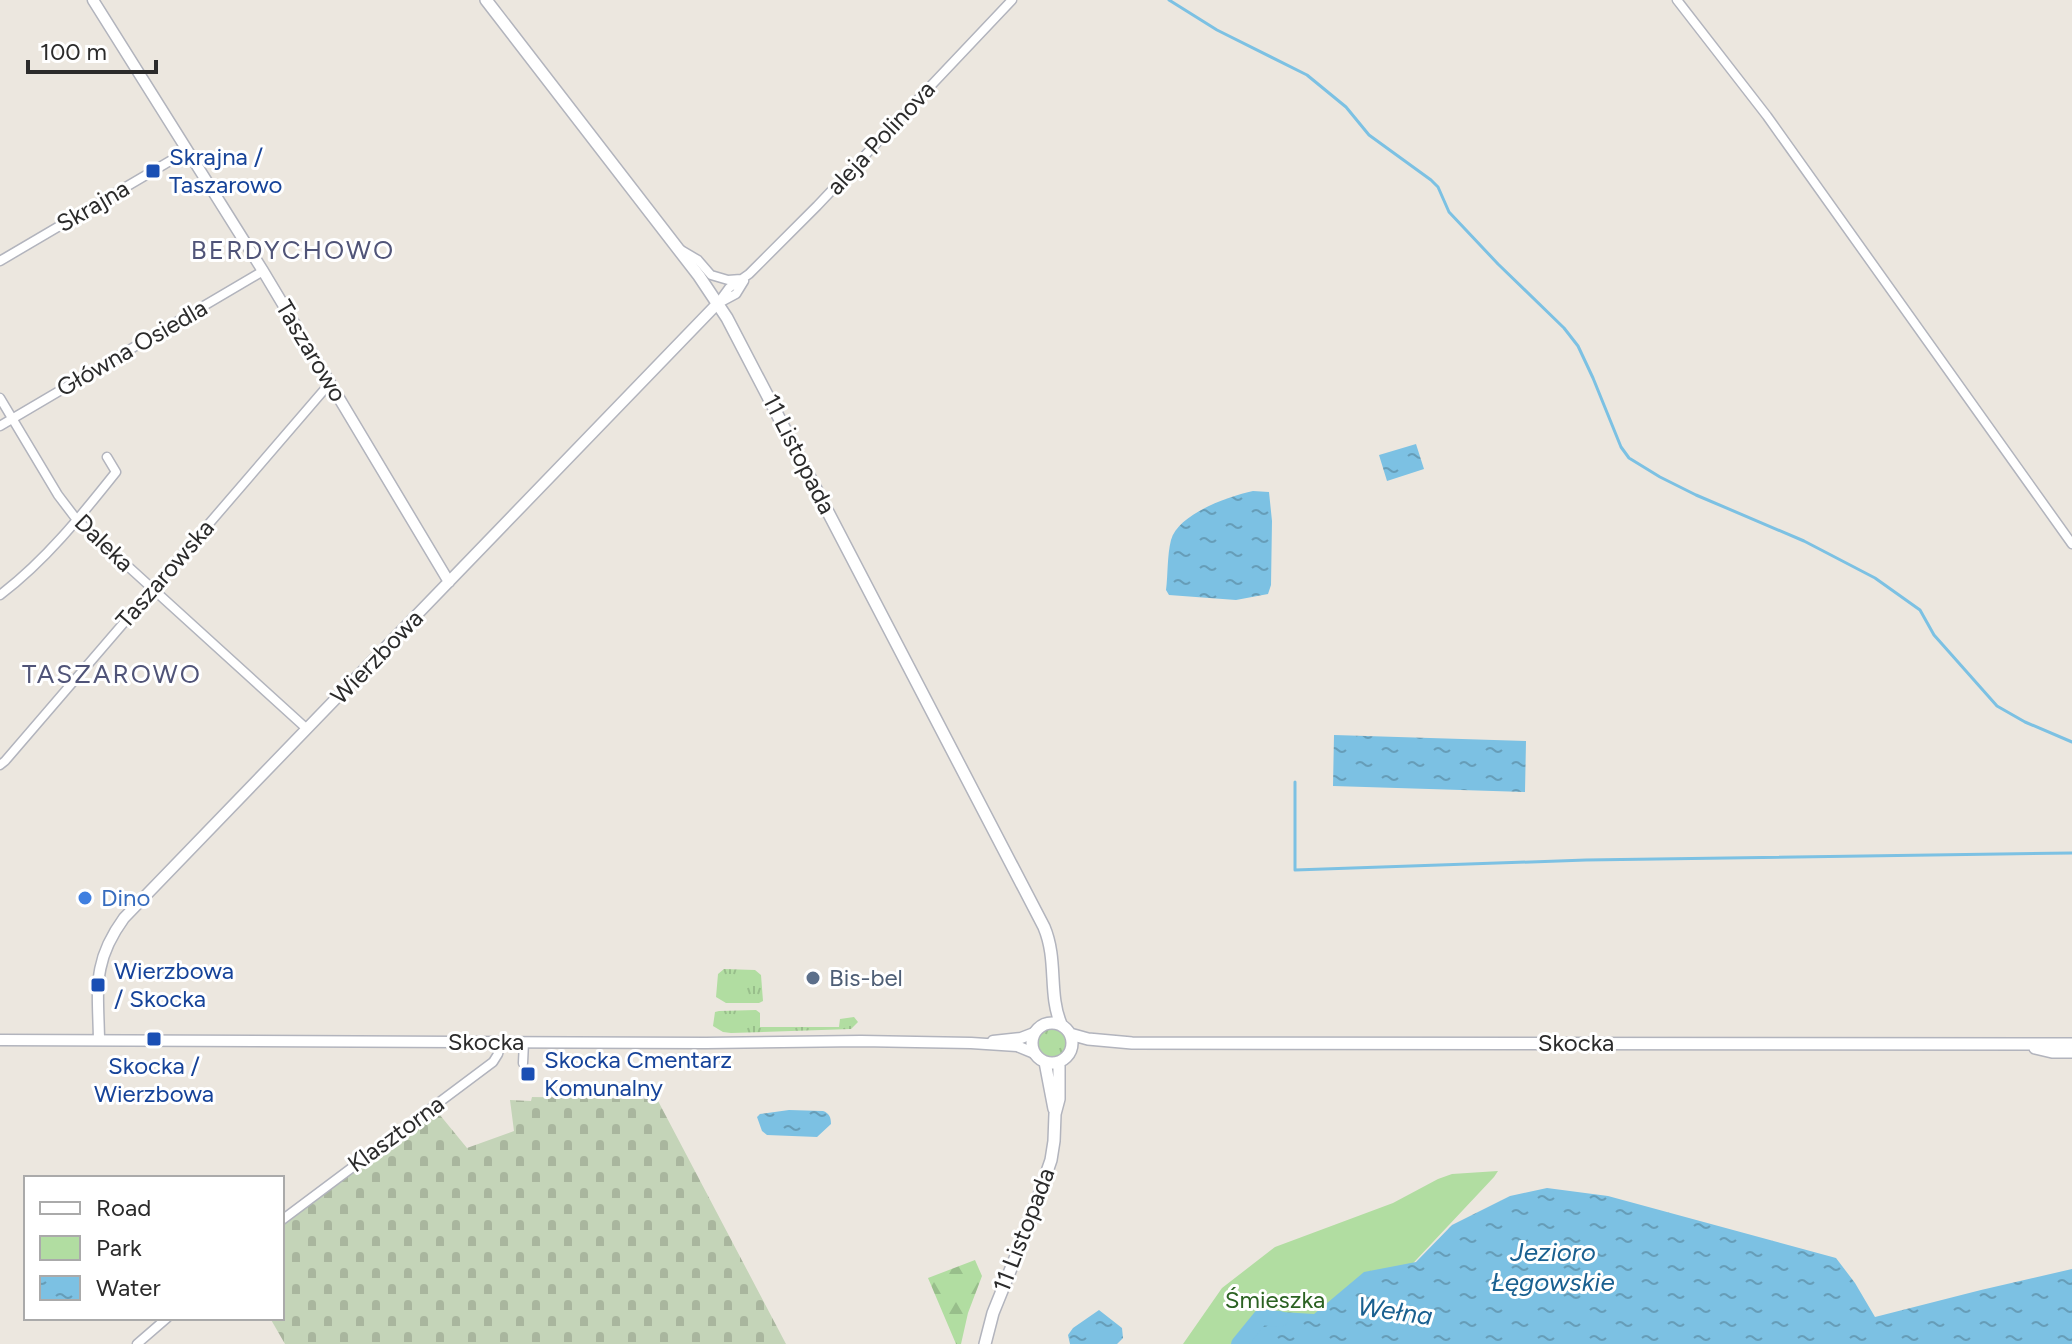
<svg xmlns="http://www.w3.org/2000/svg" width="2072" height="1344" viewBox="0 0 2072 1344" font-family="Figtree,sans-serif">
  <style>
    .grass { fill: url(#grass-tufts) }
    .forest { fill: url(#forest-firs) }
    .cemetery { fill: url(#cemetery-stones) }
    .park { fill: #b1dda1 }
    .water { fill: url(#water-ripples) }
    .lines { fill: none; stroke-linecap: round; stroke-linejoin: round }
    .stream { stroke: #7cc1e3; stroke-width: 3 }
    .river { stroke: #7cc1e3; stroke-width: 16 }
    .minor-casing { stroke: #b2b4bd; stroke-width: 11 }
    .tertiary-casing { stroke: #b2b4bd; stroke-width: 13 }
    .secondary-casing { stroke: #b2b4bd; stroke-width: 14 }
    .minor { stroke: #fff; stroke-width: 8 }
    .tertiary { stroke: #fff; stroke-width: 10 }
    .secondary { stroke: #fff; stroke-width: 11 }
    .transit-dot { fill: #1a4fb4; stroke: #fff; stroke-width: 3 }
    .shop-dot { fill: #3f7fe0; stroke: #fff; stroke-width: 3 }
    .service-dot { fill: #5c6f8a; stroke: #fff; stroke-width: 3 }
    .labels { text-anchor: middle; stroke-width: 6; stroke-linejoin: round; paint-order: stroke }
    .street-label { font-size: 24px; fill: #2b2b2b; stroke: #fff }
    .transit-label { font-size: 24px; fill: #164399; stroke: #fff; text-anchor: start }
    .shop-label { font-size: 24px; fill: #366cbe; stroke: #fff; text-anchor: start }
    .service-label { font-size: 24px; fill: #4e5e75; stroke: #fff; text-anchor: start }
    .park-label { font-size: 24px; fill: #2b6222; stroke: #fff }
    .neighbourhood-label { font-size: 26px; letter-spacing: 2px; fill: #505478; stroke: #fff }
    .water-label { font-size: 26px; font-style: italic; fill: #1a6090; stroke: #fff }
  </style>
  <defs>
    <pattern id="grass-tufts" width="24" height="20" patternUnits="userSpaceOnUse" patternTransform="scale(2)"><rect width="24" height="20" fill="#b1dda1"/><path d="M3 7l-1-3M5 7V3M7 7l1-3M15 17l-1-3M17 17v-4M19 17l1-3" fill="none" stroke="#98be8b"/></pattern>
    <pattern id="forest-firs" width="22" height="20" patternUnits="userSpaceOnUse" patternTransform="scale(2)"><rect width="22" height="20" fill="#b1dda1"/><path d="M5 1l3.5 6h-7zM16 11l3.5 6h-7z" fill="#98be8b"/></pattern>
    <pattern id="cemetery-stones" width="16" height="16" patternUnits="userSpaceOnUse" patternTransform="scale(2)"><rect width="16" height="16" fill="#c4d4b8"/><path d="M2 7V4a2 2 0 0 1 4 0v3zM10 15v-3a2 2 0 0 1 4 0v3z" fill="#a9b69e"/></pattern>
    <pattern id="water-ripples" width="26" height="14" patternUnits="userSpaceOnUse" patternTransform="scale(2)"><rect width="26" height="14" fill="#7cc1e3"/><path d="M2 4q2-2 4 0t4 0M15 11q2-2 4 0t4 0" fill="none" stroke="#669db8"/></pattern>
  </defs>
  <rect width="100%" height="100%" fill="#ece7df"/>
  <path class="grass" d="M724,969L755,970L761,975L763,1001L759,1003H726L716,997L718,974Z
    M756,1010L760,1013V1027H839L840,1019L854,1017L858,1022L851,1029L731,1033L723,1032L713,1026L715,1012L719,1011Z
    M1037 1043a15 15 0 1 1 30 0a15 15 0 1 1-30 0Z"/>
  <path class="forest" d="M975,1260L982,1276L968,1313L961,1344H956L928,1278Z"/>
  <path class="cemetery" d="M532,1097L657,1099L786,1344H285L270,1318H282V1225L310,1202L435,1109L467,1148L514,1131L510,1100L531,1101Z"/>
  <path class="park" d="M1498,1171L1494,1177L1402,1275L1304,1344H1183L1222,1288L1275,1247L1393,1203L1438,1179L1452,1174Z"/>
  <path class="water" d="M1416,444L1424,469L1387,481L1379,455Z
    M1253,491L1269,492L1272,521L1271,585L1268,594L1236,600L1169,595L1166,590C1168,574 1167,556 1171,540C1178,514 1229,496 1253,491Z
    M1334,735L1526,741L1525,792L1333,786Z
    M789,1110L823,1111C829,1113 831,1117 831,1124L817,1137L767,1135L762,1131L757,1117L760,1114Z
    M1547,1188L1608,1196L1836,1258L1855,1283L1875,1317L1981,1290L2072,1269V1344H1240L1267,1311L1314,1314L1364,1272L1416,1262L1452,1225L1510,1196Z
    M1099,1310L1122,1328L1123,1338L1117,1344H1070L1068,1335L1073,1328Z"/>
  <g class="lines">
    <path class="stream" d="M1169,0L1217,30L1307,75L1346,107L1369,135L1431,180L1438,187L1449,212L1498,264L1564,328L1578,346L1593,378L1621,447L1629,458L1660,477L1696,495L1804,541L1875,578L1920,610L1934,635L1997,706L2025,722L2072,742
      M1295,782V870L1586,860L2072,853"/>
    <path class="river" d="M1239,1344L1261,1317L1280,1319"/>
    <defs>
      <path id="minor" d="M1677,0L1767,116L2072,544
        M681,250L698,260L711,275L728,280L741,279
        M0,261L187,151
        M723,301L736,294L744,281
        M718,303L729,288L749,274L817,206L1012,0
        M0,398L58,495L77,520L307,729
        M0,426L263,271
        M0,595C45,561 81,516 116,472L107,457
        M0,765L5,761L330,383
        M523,1063L524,1042
        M282,1220L493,1062L498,1054L501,1042
        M137,1344L167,1318"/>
      <path id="tertiary" d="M93,0L263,271L449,582
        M99,1039C98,988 92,962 124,918L718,303
        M0,1040L706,1043L861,1041L971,1043L1017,1046L1034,1053
        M993,1041L1021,1038L1034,1033"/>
      <path id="secondary" d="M486,0L699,276L727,318L1044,927C1058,960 1048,994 1061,1024
        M1032 1043a20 20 0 1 1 40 0a20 20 0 1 1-40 0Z
        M1070,1034L1088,1039L1132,1043L2072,1044
        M2035,1048L2052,1052H2072
        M1045,1062L1054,1109
        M985,1344L993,1313L1029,1224L1051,1160L1054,1141L1055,1114L1059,1099V1062"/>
    </defs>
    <use href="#minor" class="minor-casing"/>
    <use href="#tertiary" class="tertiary-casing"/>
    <use href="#secondary" class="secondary-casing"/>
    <use href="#minor" class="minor"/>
    <use href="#tertiary" class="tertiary"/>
    <use href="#secondary" class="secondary"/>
  </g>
  <g class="transit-dot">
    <rect x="145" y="163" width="16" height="16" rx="4"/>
    <rect x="90" y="977" width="16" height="16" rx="4"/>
    <rect x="146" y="1031" width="16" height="16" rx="4"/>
    <rect x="520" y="1066" width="16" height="16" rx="4"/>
  </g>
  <circle class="shop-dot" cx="85" cy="898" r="8"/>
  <circle class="service-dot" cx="813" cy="978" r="8"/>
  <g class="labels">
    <g class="street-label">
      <text transform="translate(881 138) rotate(-47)" y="8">aleja Polinova</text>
      <text transform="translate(93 206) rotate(-30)" y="8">Skrajna</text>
      <text transform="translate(132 348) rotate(-30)" y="8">Główna Osiedla</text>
      <text transform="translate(311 351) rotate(59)" y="8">Taszarowo</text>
      <text transform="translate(799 454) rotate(63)" y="8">11 Listopada</text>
      <text transform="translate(104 543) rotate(44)" y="8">Daleka</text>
      <text transform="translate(165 574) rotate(-49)" y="8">Taszarowska</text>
      <text transform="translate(377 657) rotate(-46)" y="8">Wierzbowa</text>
      <text x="486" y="1050">Skocka</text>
      <text x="1576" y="1051">Skocka</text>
      <text transform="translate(396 1134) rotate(-36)" y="8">Klasztorna</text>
      <text transform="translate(1024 1230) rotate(-69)" y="8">11 Listopada</text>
    </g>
    <g class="transit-label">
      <text x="169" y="165">Skrajna /<tspan x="169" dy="28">Taszarowo</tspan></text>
      <text x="114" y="979">Wierzbowa<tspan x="114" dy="28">/ Skocka</tspan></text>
      <text x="544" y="1068">Skocka Cmentarz<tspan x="544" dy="28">Komunalny</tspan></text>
      <text x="154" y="1074" text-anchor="middle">Skocka /<tspan x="154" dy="28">Wierzbowa</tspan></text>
    </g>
    <g class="shop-label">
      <text x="101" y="906">Dino</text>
    </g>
    <g class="service-label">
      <text x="829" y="986">Bis-bel</text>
    </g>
    <g class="park-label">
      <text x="1275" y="1308">Śmieszka</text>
    </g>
    <g class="neighbourhood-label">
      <text x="293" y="259">BERDYCHOWO</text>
      <text x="112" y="683">TASZAROWO</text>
    </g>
    <g class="water-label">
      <text x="1553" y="1261">Jezioro<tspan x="1553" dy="30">Łęgowskie</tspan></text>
      <text transform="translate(1395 1311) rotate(8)" y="9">Wełna</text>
    </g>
  </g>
  <rect x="24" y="1176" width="260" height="144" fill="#ffffff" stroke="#aaaaaa" stroke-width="2"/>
  <rect x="40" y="1202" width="40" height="12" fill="#ffffff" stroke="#aaaaaa" stroke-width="2"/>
  <text x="96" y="1216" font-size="24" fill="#2b2b2b">Road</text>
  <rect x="40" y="1236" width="40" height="24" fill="#b1dda1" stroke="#aaaaaa" stroke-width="2"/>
  <text x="96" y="1256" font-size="24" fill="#2b2b2b">Park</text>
  <rect x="40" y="1276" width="40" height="24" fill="url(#water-ripples)" stroke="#aaaaaa" stroke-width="2"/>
  <text x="96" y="1296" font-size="24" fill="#2b2b2b">Water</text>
  <path d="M28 60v12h128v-12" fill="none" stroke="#2b2b2b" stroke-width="4"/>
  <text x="40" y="60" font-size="24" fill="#2b2b2b" stroke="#ffffff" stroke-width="6" paint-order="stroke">100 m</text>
</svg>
